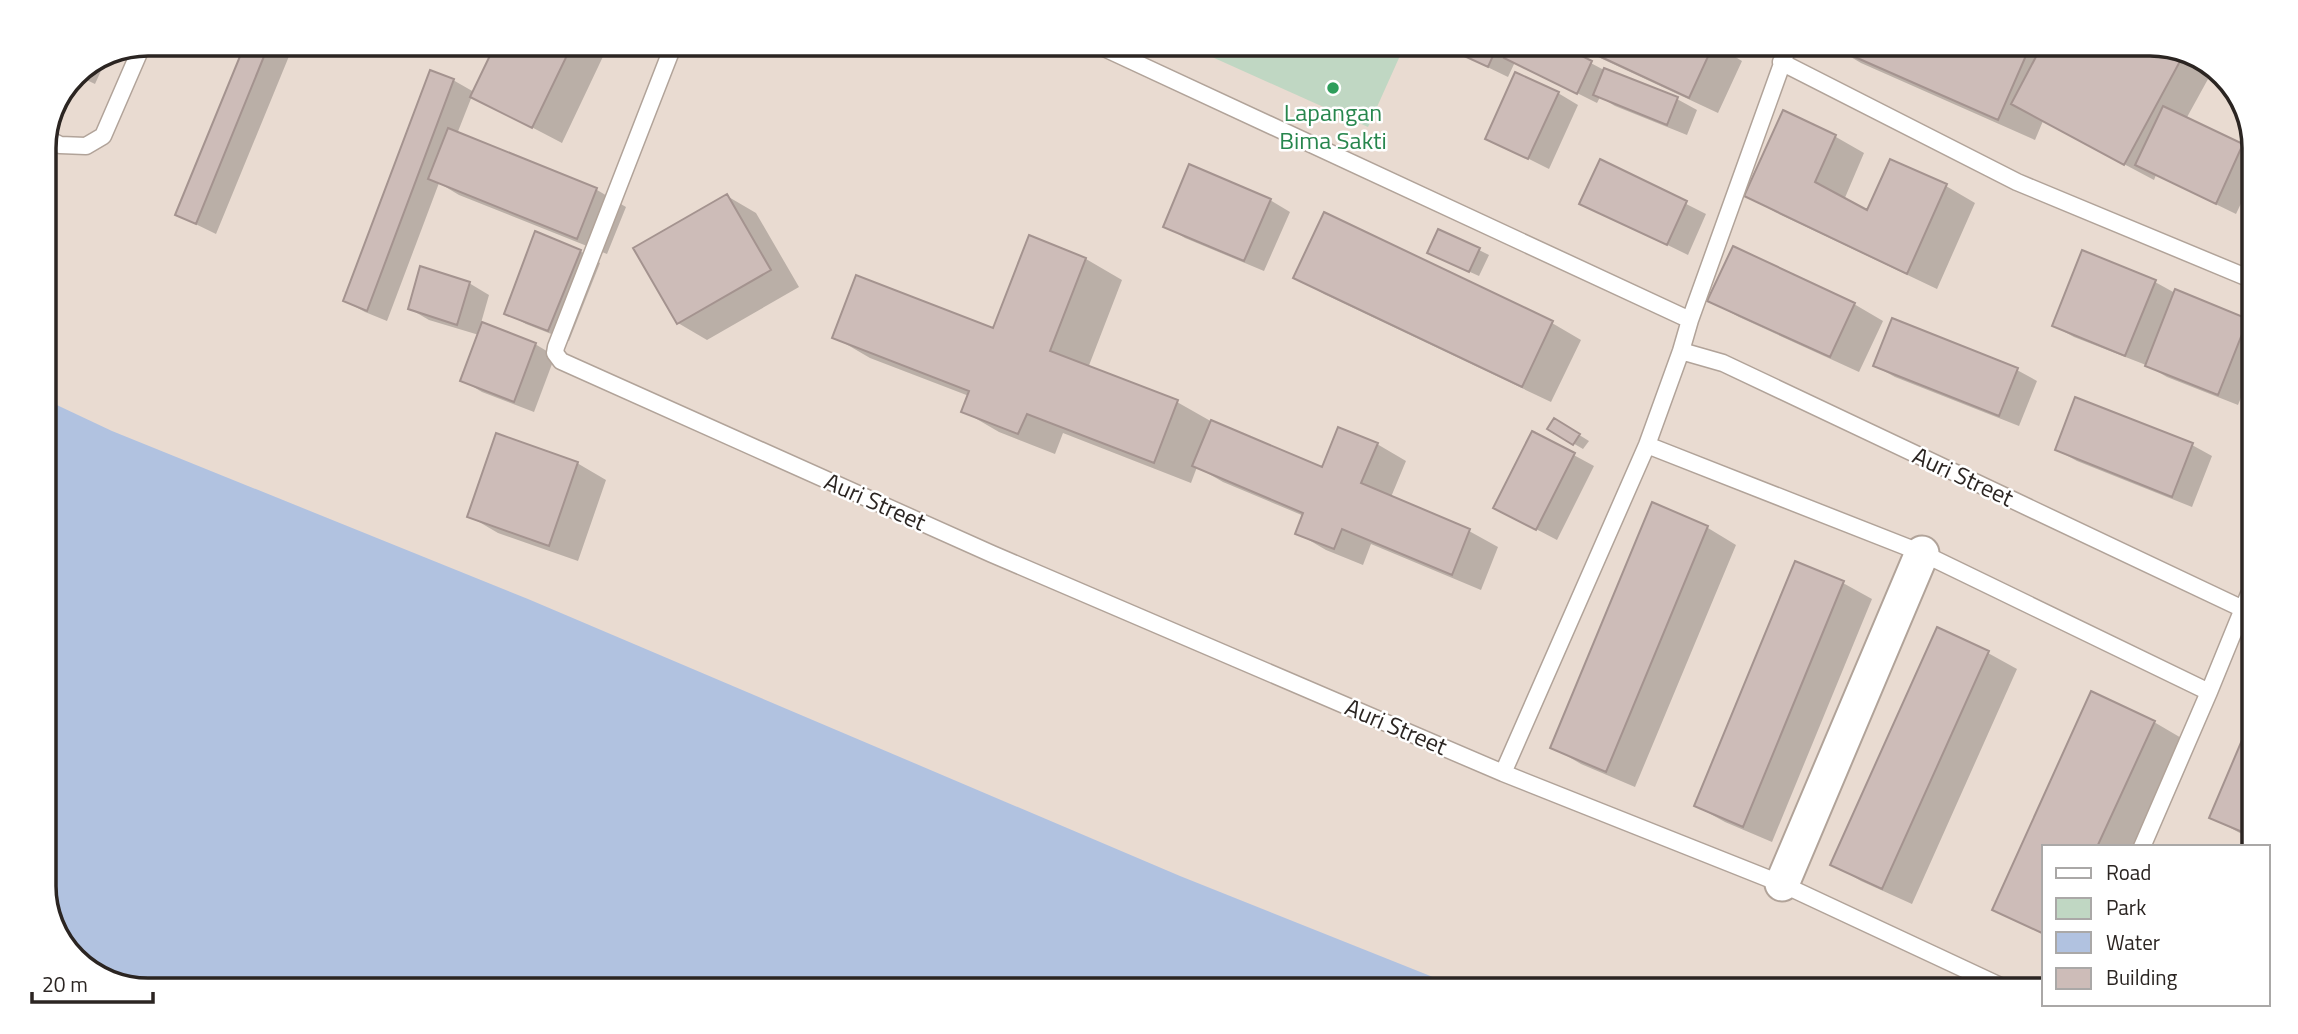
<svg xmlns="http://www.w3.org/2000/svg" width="2298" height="1034" viewBox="0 0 2298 1034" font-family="'Titillium Web',sans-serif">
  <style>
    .green { fill: #c0d7c3 }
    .water { fill: #b1c2e0 }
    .shadow { fill: #0003 }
    .building { fill: #cdbcb8; stroke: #a4938f; stroke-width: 2 }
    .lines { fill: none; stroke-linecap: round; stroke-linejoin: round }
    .service-casing { stroke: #b1a399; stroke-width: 19 }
    .minor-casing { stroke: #b1a399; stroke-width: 37 }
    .service { stroke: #fff; stroke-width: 16 }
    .minor { stroke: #fff; stroke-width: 33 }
    .leisure-dot { fill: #2e9e5b; stroke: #fff; stroke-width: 2.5 }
    .labels { text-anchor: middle; stroke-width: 5; stroke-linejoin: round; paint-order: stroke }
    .leisure-label { font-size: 24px; fill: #27864d; stroke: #fff }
    .street-label { font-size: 24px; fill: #2b2522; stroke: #fff }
    .rim { fill: none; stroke: #2b2522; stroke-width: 3.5 }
  </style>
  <rect width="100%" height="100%" fill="#e9dbd1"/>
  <path class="green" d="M1192,48L1403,49L1368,127Z"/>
  <path class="water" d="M44,399L112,431L528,599L1180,876L1458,987L108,982L62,944L44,893Z"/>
  <path class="shadow" d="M247,44H294L216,234L177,215Z
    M496,45L608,46L562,143L472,96L457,134L597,190L626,207L607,254L459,195L439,183L387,321L365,312L345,301L453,80L474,92Z
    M1450,49H1564L1604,70L1677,99L1697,110L1687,135L1615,106L1600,97L1597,103L1515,62L1508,77Z
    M1581,49L1724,50L1742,61L1718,113Z
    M1839,50L2190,52L2213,70L2186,119L2254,152V176L2236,214L2156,175L2154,180L2043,121L2035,140L1861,63Z
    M105,62L95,84L74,74H75Z
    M1558,93L1578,105L1549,169L1487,138Z
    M1784,113L1836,137L1864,153L1844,200L1868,213L1890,161L1946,186L1975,203L1937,289L1775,212L1746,195Z
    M1601,161L1706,214L1688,255L1582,203Z
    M727,196L756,213L799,287L707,340L678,323Z
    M1270,200L1290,212L1264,271L1185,238L1165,226Z
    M1325,215L1552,323L1581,340L1551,402L1324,294L1296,277Z
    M1030,237L1086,259L1122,280L1088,368L1177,402L1214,423L1323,469L1377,444L1406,461L1391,497L1469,531L1498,547L1481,590L1371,544L1363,565L1326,550L1297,533L1304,516L1223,482L1197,467L1191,483L1063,433L1055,454L999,432L963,411L969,396L870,358L834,337L994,331Z
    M1479,250L1489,255L1479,276L1439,258Z
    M580,251L600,263L569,341L526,324L506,313Z
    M2155,282L2175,293L2176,291L2252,323V371L2238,405L2167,377L2146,365L2074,337L2054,326Z
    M469,283L489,295L481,323L535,344L555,356L534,412L482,392L462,380L479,335L429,320L410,309Z
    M1710,301L1854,304L1883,321L1859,372L1739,317Z
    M1875,366L2017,370L2037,381L2019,426L1895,377Z
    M1555,420L1589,441L1583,449L1549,429Z
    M1533,433L1594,466L1557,540L1515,518Z
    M2192,445L2212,456L2192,507L2077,461L2057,450Z
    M577,463L606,480L578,561L498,533L469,516Z
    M1653,505L1708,528L1736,545L1635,787L1581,764L1552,747Z
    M1843,583L1872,599L1772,842L1725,822L1696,806Z
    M1938,630L1988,653L2017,669L1912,904L1861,881L1832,864Z
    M2092,693L2154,722L2183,739L2134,847H2044V935L1994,909Z
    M2248,731L2247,837L2211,817Z"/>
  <path class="building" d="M245,44H269L196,224L175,215Z
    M495,45H572L532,128L470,97Z
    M1449,49H1496L1488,67Z
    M1508,49H1568L1592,61L1577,94L1504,58Z
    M1584,49L1711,50L1689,98Z
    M1839,50L2028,51L1998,120Z
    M2039,51L2185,52L2124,165L2011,104Z
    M1604,68L1678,97L1667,125L1593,95Z
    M430,70L454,79L367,311L343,301Z
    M1515,72L1559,92L1528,159L1485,139Z
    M2163,106L2243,144L2216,204L2135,165Z
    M1783,110L1836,135L1815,182L1867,210L1890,159L1947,184L1907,274L1744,196Z
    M448,128L597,188L577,239L428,179Z
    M1600,159L1687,201L1667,245L1579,204Z
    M1189,164L1271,199L1244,261L1163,227Z
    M727,194L771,270L677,324L633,248Z
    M1324,212L1553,321L1522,387L1293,278Z
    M1438,229L1480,248L1469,272L1427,253Z
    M535,231L581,250L548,331L504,314Z
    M1029,235L1086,258L1050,351L1178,400L1154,463L1027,414L1018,434L961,412L969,391L832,338L856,275L993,328Z
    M1733,246L1855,303L1830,357L1707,301Z
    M2082,250L2156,280L2125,356L2052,326Z
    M420,266L470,282L457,325L408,309Z
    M2175,289L2248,319L2218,395L2145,366Z
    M1892,318L2018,368L1999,416L1873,366Z
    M482,322L536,343L514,402L460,381Z
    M2075,397L2193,443L2172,497L2055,450Z
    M1554,418L1580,434L1573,445L1547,429Z
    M1211,420L1322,467L1338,427L1378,443L1361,483L1470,529L1452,575L1342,529L1334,549L1295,534L1303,513L1192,466Z
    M1532,431L1575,453L1536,530L1493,508Z
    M496,433L578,462L549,546L467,517Z
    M1652,502L1708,526L1606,772L1550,748Z
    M1795,561L1844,581L1743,827L1694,806Z
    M1937,627L1989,651L1882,889L1830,865Z
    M2091,691L2155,721L2097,847H2044V934L1992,910Z
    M2248,726L2247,834L2209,818Z"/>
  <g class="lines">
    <defs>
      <path id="service" d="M673,46L556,347L555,353L561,361L992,554L1503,773L1782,884L2009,990
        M1104,48L1690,320
        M1781,62L2017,182L2253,280
        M46,138L60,145L86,146L103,136L142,46
        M1681,351L1723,363L2243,609
        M1647,445L1922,553L2209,692
        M1503,773L1647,445L1681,351L1690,320L1787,50
        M2142,847L2209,692L2249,594"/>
      <path id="minor" d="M1782,884L1922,553"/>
    </defs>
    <use href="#service" class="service-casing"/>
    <use href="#minor" class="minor-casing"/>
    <use href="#service" class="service"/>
    <use href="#minor" class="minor"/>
  </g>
  <circle class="leisure-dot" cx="1333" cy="88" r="7"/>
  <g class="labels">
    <g class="leisure-label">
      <text x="1333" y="121">Lapangan<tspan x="1333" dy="28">Bima Sakti</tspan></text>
    </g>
    <g class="street-label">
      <text transform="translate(1963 477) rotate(25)" y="8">Auri Street</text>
      <text transform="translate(875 502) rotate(24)" y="8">Auri Street</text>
      <text transform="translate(1396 727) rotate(23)" y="8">Auri Street</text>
    </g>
  </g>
  <path d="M0 0H2298V1034H0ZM148 56H2150A92 92 0 0 1 2242 148V886A92 92 0 0 1 2150 978H148A92 92 0 0 1 56 886V148A92 92 0 0 1 148 56Z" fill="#fff" fill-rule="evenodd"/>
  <path class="rim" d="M148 56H2150A92 92 0 0 1 2242 148V886A92 92 0 0 1 2150 978H148A92 92 0 0 1 56 886V148A92 92 0 0 1 148 56Z"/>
  <rect x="2042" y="845" width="228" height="161" fill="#ffffff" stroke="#aaa8a7" stroke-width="2"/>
  <rect x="2056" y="868" width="35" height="10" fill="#ffffff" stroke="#aaa8a7" stroke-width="2"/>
  <text x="2106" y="880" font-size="21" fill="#2b2522">Road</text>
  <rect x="2056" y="898" width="35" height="21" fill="#c0d7c3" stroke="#aaa8a7" stroke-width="2"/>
  <text x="2106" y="915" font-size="21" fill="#2b2522">Park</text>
  <rect x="2056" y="932" width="35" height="21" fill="#b1c2e0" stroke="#aaa8a7" stroke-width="2"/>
  <text x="2106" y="950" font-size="21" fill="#2b2522">Water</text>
  <rect x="2056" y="968" width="35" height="21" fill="#cdbcb8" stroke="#aaa8a7" stroke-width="2"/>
  <text x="2106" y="985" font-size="21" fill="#2b2522">Building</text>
  <path d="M32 992v10h121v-10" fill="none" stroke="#2b2522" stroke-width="3.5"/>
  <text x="42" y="992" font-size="21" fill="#2b2522" stroke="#ffffff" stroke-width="5" paint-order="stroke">20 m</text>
</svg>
